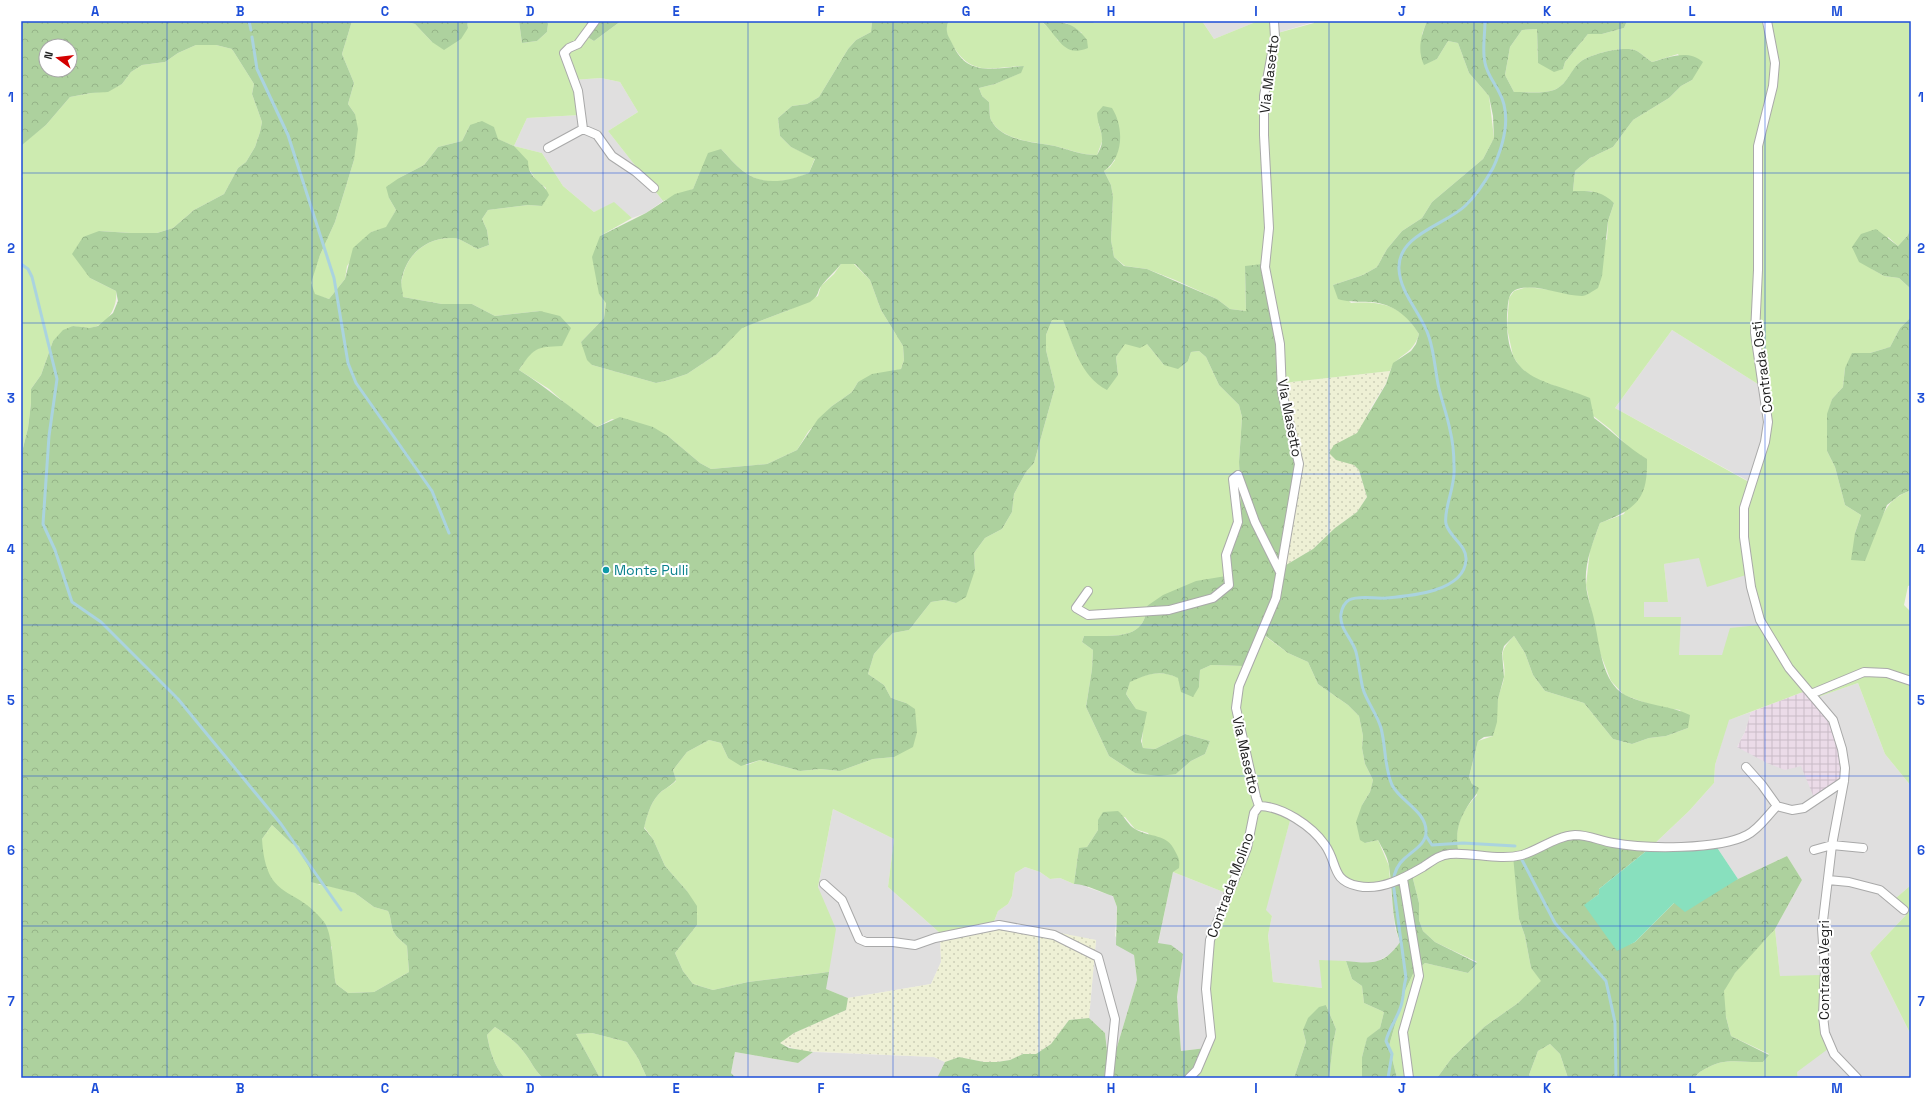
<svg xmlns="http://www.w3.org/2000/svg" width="1932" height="1099" viewBox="0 0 1932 1099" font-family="'Space Grotesk',sans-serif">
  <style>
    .residential { fill: #e0dfdf }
    .industrial { fill: url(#industrial-grid) }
    .farmland { fill: url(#farmland-dots) }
    .grass { fill: #cdebb0; fill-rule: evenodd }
    .forest { fill: url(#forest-crowns); fill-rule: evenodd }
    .pitch { fill: #88e0be }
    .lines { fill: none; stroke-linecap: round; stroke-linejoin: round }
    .stream { stroke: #aad3df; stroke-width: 3 }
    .street-casing { stroke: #a9a9a9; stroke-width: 10 }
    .street { stroke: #fff; stroke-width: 8 }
    .grid { fill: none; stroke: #1d4ed8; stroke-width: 1; stroke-opacity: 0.55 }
    .culture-dot { fill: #0f9aa8; stroke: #fff; stroke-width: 1.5 }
    .labels { text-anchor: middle; stroke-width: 4; stroke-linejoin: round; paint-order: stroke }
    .street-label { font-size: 14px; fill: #222; stroke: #fff }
    .culture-label { font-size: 14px; fill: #0d838f; stroke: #fff; text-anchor: start }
    .neatline { fill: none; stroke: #1d4ed8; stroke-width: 1.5 }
    .grid-label { font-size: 13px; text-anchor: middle; font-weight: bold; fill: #1d4ed8 }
  </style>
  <defs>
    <pattern id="industrial-grid" width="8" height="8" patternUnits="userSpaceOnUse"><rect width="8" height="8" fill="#ebdbe8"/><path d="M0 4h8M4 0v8" fill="none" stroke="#c9bcc7"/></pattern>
    <pattern id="farmland-dots" width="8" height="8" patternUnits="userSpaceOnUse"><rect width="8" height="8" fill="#eef0d5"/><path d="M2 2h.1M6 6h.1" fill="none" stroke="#ccceb7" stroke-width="1.8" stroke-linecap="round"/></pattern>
    <pattern id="forest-crowns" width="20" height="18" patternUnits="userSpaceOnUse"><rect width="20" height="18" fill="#add19e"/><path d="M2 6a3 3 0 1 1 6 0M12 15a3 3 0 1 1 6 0" fill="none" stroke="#95b388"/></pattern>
  </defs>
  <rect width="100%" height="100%" fill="#f2efe9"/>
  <path class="residential" d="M1202,21H1258L1214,39Z
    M1271,21H1314V22L1274,34Z
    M601,78L620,82L638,112L608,131L663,201L646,213L632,218L614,203L594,212L563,186L542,153L514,146L527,118L580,115L573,80Z
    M1672,330L1761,386L1765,415L1763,440L1750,482L1615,408Z
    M1699,557L1746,574L1759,625L1722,655H1679L1644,617V602H1668L1664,564Z
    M1858,683L1885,754L1911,786V885L1896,898L1906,915L1870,953L1911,1035V1078H1798L1780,977L1775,929L1802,880L1787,856L1738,879L1714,843L1650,848L1689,811L1714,783L1715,765L1728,720L1751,712L1745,732L1737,747L1815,698Z
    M833,809L894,839L888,887L940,933L941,962L931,984L848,998L826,989L818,887Z
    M1291,817L1390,881L1395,928L1400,942L1391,954L1372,964L1346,961L1322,988L1273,982L1268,934L1272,916L1265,910Z
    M1025,867L1040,872L1050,879L1060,878L1074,884L1081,883L1089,888L1113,896L1117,907L1115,936L1134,955L1137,980L1114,1057L1107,1051L1105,1033L1089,1018L1096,940L993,924L998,911L1008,904L1012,896L1015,873Z
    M1173,872L1226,893L1206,1048L1181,1051L1177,997L1183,954L1158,944Z
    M735,1052L798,1063L813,1052L934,1057L945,1062L937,1078H736L731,1073Z"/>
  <path class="industrial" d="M1808,690L1832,724L1846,762V786L1815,800L1801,766L1785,770L1767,763L1737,747L1745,732L1751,712Z"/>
  <path class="farmland" d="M1390,371L1386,383L1370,409L1364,423L1357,433L1351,437L1354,465L1359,470L1367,497L1357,512L1335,528L1313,549L1286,565L1296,492L1283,383Z
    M1025,926L1096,940L1089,1018L1069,1020L1051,1044L1036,1054H1023L1010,1060L997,1062H984L959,1057L945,1062L934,1057L801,1051L779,1043L794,1033L846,1010L848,998L931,984L941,962L940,933Z"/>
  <path class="grass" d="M352,21H403L415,24L432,42L468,28L467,21H519L522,43L537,41L547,32L548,24L546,21H587L584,35L594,41L621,21H872L871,32L856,40L848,49L819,97L807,104L792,106L778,118L780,136L791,147L815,158L809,173C788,182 763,187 743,171C735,165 728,156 721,149L699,175L693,189L663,201L608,131L638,112L620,82L601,78L573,80L580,115L527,118L514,146L542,153L563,186L594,212L614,202L632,218L600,236L599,294L606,302L604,318L581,342L592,365L656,383L669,380L687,374L717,354L741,328L789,310L818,296L821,286L834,274L841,264H854L870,280L881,310L903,346L904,360L901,369L858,382L852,392L832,406L808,432L797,450L767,464L711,469L700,463L668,436L612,419L597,427L567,405L549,389L519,370L530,353L541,347L540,311L495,316L472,304H442L403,297C402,291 400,284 402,279C407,254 427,237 453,238C460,238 471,246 478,249L489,245L487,230L482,219L488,210L528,205L542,206L546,188L536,180L514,146L497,139L494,128L470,125L462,141L438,147L424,165L399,178L389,198L396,210L386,228L371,232L347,266L345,279L329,299L315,295L310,283L320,255L335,222L354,160L355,114L348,104L354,83L342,54Z
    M948,21H1041L1054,33L1058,41L1082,33L1063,21H1092L1094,23L1202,21L1214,39L1258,21H1271L1274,34L1314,23V21H1427L1422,34L1424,64L1437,59L1448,41L1458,43L1469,73L1489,96L1494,138L1483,159L1432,202L1422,218L1402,231L1387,249L1377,267L1363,275L1333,285L1351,303C1382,301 1402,305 1419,334C1412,357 1398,352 1390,371L1283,383L1245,267L1246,311L1230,309L1217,299L1175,280L1147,269L1125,266L1114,257L1111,240L1113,197L1111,185L1104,171L1110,167L1115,160L1098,122L1103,139L1097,155C1082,155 1070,150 1055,146C1035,142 1002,141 991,120C989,116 990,107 989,102L982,96L979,88L995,84L1020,73L1024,66C992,67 971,78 952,44C947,35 945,31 948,21Z
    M1627,21H1911V225L1908,235L1898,246L1888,237L1872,269L1884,276L1899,278L1911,289V317L1900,328L1890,347L1870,353L1845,368L1843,387L1832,399L1828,414L1827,451L1835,467L1845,505L1861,515L1855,533L1879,523C1887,505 1892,498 1911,490V585L1908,586L1904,605L1911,612V786L1885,754L1858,683L1815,698L1808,690L1729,720L1715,765L1714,783L1689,811L1650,848L1517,887L1519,919L1525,936L1531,968L1542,981L1518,1003L1484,1027L1451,1059L1437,1078H1397L1389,1046L1404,993L1413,974L1425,963L1468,973L1477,962L1435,942L1423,931L1419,920V903L1411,871L1434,855L1458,849C1454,827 1462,811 1477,795L1469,777L1478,741L1493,736C1496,723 1496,712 1498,699C1499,692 1503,685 1504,678C1507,655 1494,657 1514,636L1525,653L1533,675L1545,691L1584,703L1613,739L1632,744L1649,738L1666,736L1688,728L1680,710L1657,707L1624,695L1611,681L1600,653L1586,585L1590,550L1600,523L1624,514L1646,459L1633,451L1610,429L1555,386L1534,379L1520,367L1513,356L1507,328L1509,298L1514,291L1527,287L1558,291L1607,239L1608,221L1614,203L1591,191H1573L1575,171L1590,158L1613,147L1633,120L1669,98L1681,86L1692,80L1678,54L1652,62C1647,59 1642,54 1637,51C1625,45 1589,54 1579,63C1570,72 1566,86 1554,90C1541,94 1527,92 1514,92L1505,75L1510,47L1522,30L1537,29L1538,63L1563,69L1565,62L1588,34H1602L1624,28ZM1672,330L1761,386L1765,415L1763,440L1749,482L1615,408ZM1699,558L1707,587L1746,575L1759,625L1730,628L1722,655H1679L1681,617H1644V602H1668L1664,564Z
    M196,45H216L232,49L254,84L252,94L262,122L260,132L255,147L246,162L238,168L224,194L194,210L173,228L157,233H131L99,231L90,278L116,291C118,307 107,327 89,328C84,328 78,327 73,326L53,341L41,375L31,389V403L28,428L21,456V181L23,176L21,172V145L46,125L70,97L91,93L108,91L122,84L131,72L142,65L165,62L178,53Z
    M1063,319L1077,356L1118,375L1116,357L1125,343L1147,344L1164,365L1188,361L1191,352L1199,351L1206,357L1219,385L1239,405L1242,417L1239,462L1241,504L1230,557L1232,576L1216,579L1147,606C1145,642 1111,635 1084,636L1082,642L1093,650L1092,669L1086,707L1109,756L1135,773L1176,774L1191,761L1205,754L1210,741L1185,734L1155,749L1143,748C1141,740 1143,736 1143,729C1141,716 1133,704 1126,694L1130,681C1163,667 1169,674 1199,687L1200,670L1211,665L1243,666L1258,631L1288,653L1308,662L1318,684L1348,705L1359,716L1363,736L1362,748L1365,764L1373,780L1370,792L1362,805L1365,843L1378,840L1389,866L1390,881L1373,888L1337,876L1326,848L1291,817L1266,910L1272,916L1268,935L1273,982L1322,988L1319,960L1346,961L1352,979L1362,986L1364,1003L1384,1012L1380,1028L1367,1039L1362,1057V1078H1329L1333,1044L1336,1029L1326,1005L1303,1030L1306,1042L1294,1078H1189L1206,1048L1210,1025L1204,982L1226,893L1173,872L1148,833L1135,829L1125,817L1098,820V830L1087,847L1079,849L1074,884L1060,878L1050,879L1040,872L1025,867L1015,873L1012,896L1008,904L998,911L993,924L940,933L888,887L894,839L833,809L818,887L836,929L829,972L748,982L713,990L693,984L683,971L675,953L697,925L687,891L665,866L653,839L644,827C647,816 650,804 658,795C663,789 670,787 676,781L673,770L687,752L709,740L721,743L728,758L747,765L760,760L800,771L820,769L840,771L873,759L894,757L906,703L891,698L884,685L868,674L874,654L887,639L893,633L909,630L931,602L944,600L956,603L975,570L974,553L985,538L1002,529L1012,512L1014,494L1026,472L1034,463L1055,387L1046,350V335L1052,320Z
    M272,825L292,844L299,846C301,859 305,857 310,866C313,872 314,878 319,885H326L355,893L374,907L388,911C392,919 390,927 395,934C397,938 403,942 407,946L409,972L374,992L348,993L336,984L332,968V947L289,895L276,886L267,872L262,853V839Z
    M1911,885V1035L1870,953L1906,915L1896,898Z
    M1775,929L1780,976L1821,975L1824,1032L1828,1049L1797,1072L1798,1078H1695C1697,1073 1701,1071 1707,1068C1725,1057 1743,1063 1763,1062L1769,1054L1731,1036C1728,1023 1721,1004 1724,991C1730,973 1762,944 1775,929Z
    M495,1027C507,1035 518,1043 526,1055C532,1063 535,1071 543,1078H505C494,1066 490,1051 487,1035Z
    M592,1033L627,1042L638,1058L647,1078H600L576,1034Z
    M1550,1044L1560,1054L1568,1078H1532L1529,1075L1538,1051Z"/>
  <path class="forest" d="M21,21H352L342,54L354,83L348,104L355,114L358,129L354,160L335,222L320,255L311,283L315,294L329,299L345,279L353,248L371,232L386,227L396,210L389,198L386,187L399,178L424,165L438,147L462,141L470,125L482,121L494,127L498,139L514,146L528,161C528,180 543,180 549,195L542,206L528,205L488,210L482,219L487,230L489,245L478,249C471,246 460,238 453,238C427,237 407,254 402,278C400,284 403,291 403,297L442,304H472L495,316L540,311L560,316L571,328L562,346C535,347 534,348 519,370C547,388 571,408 597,427L620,417L653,427L668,436L700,463L711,469L767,464L797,450L818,419L832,406L852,392L858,382L872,374L901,369L904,360L903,346L881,310L870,280L855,264H841C835,272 828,277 822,285C816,292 821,294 810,302L742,328L717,354L687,374L669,380L656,383L592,365L587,360L581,342L604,318L606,303L599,294L592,257L600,236L646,213L675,194L693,189L708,153L721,149C728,156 735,165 743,171C763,187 788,181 809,173L815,159L791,147L780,136L778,118L792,106L807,104L819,97L848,49L856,40L871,32L872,21H948C945,34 948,35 954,47C968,77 997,68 1024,66L1021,73L995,84L979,88L982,96L989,102C990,107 989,116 991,120C1001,141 1035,142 1055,146C1069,150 1082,155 1097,155C1108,137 1098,131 1097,113L1103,106L1112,108C1124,127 1124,157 1104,171L1111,185L1113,197L1111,240L1114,257L1124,266L1147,269L1217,299L1230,309L1246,311L1245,266L1263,264L1298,464L1296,492L1286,565L1313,549L1335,528L1357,512L1367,497L1359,470L1354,465L1336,460L1329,453L1334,445L1357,433L1386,384L1393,363L1411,351L1416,344L1419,334C1408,316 1393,304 1372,302C1359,301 1351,303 1338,299L1333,285L1363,275L1377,267L1387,249L1402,231L1422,218L1432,202L1483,159L1494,138L1493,116L1489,96L1469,73L1458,43L1448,41L1437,59L1424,65C1417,50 1421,36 1427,21H1627L1624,28L1602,34H1588L1565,62L1563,69L1554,72L1538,63L1537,29L1522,30L1510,47L1505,75L1514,92C1527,92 1541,94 1554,90C1567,85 1570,71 1579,63C1589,54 1625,45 1637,51C1642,54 1647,59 1652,62C1669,57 1688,49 1703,62L1692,80L1681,86L1669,98L1633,120L1613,147L1590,158L1575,171L1573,191C1590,191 1601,190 1614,203L1608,221L1602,276L1598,288C1593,291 1586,296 1582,296C1562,296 1534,282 1515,290C1507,294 1508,307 1507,315C1505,382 1541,378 1590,398L1594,418C1612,431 1628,448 1647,459C1648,500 1636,509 1600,523C1593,542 1584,564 1586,585C1587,598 1593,611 1595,624C1600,647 1602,682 1625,695C1646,706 1670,705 1690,715L1688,728L1666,736L1649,738L1632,744L1613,739L1584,703L1545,691L1533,675L1525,653L1514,636L1504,646L1502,653L1504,677L1498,699L1497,722L1493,736L1484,737L1478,741L1469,777L1472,784L1479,788C1477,794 1475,796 1471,801C1460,817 1455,830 1458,849L1434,855L1411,871L1419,903V920L1423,931L1435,942L1477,963L1468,973L1425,963L1413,974L1404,993L1389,1046L1397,1078H1362V1057L1367,1038L1380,1028L1384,1012L1364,1003L1362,986L1352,979L1346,961C1372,964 1384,965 1400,942C1391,917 1393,892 1389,866C1388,857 1382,848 1378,840L1365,843L1360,840L1356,822L1362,805L1370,792L1373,780L1365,764L1362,748L1363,736L1359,716L1348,705L1318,684L1308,662L1288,653L1259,631L1243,666L1211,665L1200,670L1199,687L1193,697L1181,692L1178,678C1159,669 1148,674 1130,682L1126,694L1136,709L1147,712L1141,741L1143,748L1155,749L1185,734L1210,741L1205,754L1191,761L1176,774L1159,776L1135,773L1109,756L1086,707L1092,669L1093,650L1082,642L1084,636C1111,635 1145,642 1147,606L1163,595L1196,581L1232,575L1230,557L1241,504L1239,462L1242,417L1239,405L1219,385L1206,357L1199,351L1191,352L1188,361L1178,369L1164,365L1147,344L1140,348L1125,344L1116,357L1118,375L1107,390C1080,376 1074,346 1063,320H1052L1046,335V350L1055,387L1034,463L1026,472L1014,494L1012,512L1002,529L985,538L974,553L975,570L966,597L956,603L944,600L931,602L909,630L893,633L887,639L874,654L868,674L884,685L891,698L906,703L915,709L917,732L913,747L894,757L873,759L840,771L820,769L800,771L760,760L741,766L728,758L721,743L709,740L687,752L673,770L676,780C670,787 663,789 658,795C650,804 647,816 644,828L653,839L665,866L687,891L697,906V925L675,953L683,971L693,984L713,990L748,982L829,972L826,989L848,998L846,1010L794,1033L780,1043L789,1048L813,1052L798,1063L735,1052L731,1073L736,1078H647L638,1058L627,1042L592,1033L576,1034L600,1078H543C535,1071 532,1063 526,1055C518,1043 507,1035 495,1027L487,1035C490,1051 494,1066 505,1078H21V456L28,428L31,403V389L41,375L53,341L63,330L73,326L89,328L98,326L113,313L118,301L116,291L90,278L72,254L83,237L99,231L131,233H157L173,228L194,210L224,194L238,168L246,162L255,147L260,132L262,122L252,94L254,84L232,49L216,45H196L178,53L165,62L142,65L131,72L122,84L108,92L91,93L70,97L46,125L22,145L21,149ZM46,46H70V70H46ZM272,825L292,844L299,846C302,863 313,864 311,882L355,893L374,907L388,911C392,919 390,927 395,934C397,938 403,942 407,946L409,972L374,992L348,993L336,984C332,968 333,933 324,922C295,884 266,903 262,839Z
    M403,21H467L468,28L461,39L444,50L432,42L415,24Z
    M519,21H546L548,24L547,32L537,41L522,43Z
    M587,21H621L594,41L584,35Z
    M1041,21C1062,21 1074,22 1087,40L1088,48C1062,59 1058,34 1041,21Z
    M1911,225V289L1899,278L1884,276L1859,262L1852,247L1861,234L1876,229L1898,246L1908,235Z
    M1911,317V490L1900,495L1887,505L1865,561L1851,560L1855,533L1861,515L1845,505L1835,467L1827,451V414L1832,399L1843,387L1845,368L1852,353H1870L1890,347L1900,328Z
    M1118,811C1124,816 1129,826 1135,829C1150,838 1167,833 1175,851C1179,858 1180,861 1179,868L1173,872L1158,943L1171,945L1183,954L1177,997L1181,1051L1206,1048L1189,1078H937L945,1062L959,1057L984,1062H997L1010,1060L1023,1054H1036L1051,1044L1069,1020L1089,1018L1105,1033L1107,1051L1114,1057L1137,980L1134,955L1116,945L1117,907L1113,896C1103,893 1083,883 1074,884L1079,848L1087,847L1098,830V820L1103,812Z
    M1567,834L1650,848L1599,889V894L1585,905L1617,949L1635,942L1674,903L1738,879L1787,856L1802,880L1775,929L1735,973L1724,991L1726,1017L1731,1036L1769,1055L1763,1062C1743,1063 1725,1057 1707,1068C1701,1071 1697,1073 1695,1078H1568L1560,1054L1550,1044L1538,1051L1529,1075L1532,1078H1437L1451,1059L1484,1027L1518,1003L1541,981L1531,968L1525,936L1519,919L1513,856Z
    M1326,1005L1336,1029L1333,1044L1329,1078H1294L1306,1042L1303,1030L1308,1018L1319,1007Z"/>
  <path class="pitch" d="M1714,843L1738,879L1685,912L1674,903L1635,942L1617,951L1584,905L1599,894V889L1650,848Z"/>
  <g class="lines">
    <path class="stream" d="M249,21L251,30
      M252,37L257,69L288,135L334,278L348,363L356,383L432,491L449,533
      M21,264L28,269L32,277L57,379L49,436L43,524L55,550L72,602L101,622L178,699L281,824L341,910
      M1426,836L1432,845L1463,843L1515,846
      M1522,860L1555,923L1606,981L1615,1022L1616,1078
      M1388,1078L1392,1054L1386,1041C1389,1028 1397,1019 1401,1006C1404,997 1403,988 1406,978L1393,882C1394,874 1397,865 1404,859C1412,851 1427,844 1426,831C1426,811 1400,801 1392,785C1384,766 1386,747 1381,728C1377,714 1367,702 1363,689C1360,677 1359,664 1356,652C1352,638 1339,629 1341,614C1342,608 1344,603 1349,600C1359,595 1375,599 1386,598C1410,596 1464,592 1466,560C1467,545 1450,538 1446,524C1443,509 1456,486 1454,467C1454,455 1453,442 1450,430C1447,414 1441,399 1438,384C1435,368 1434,352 1429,337C1422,314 1400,294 1399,269C1397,235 1445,225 1465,206C1477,195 1485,182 1493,168C1504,144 1512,115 1499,92C1494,82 1487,74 1485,63C1482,50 1485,35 1485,21"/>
    <defs>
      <path id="street" d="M1767,21L1775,63L1773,86L1758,146V270L1755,333L1768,422L1765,442L1744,508V537L1751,587L1760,620L1789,668L1833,720L1842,749L1845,768L1844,781L1832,845L1822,929L1825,970L1823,1016L1825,1033L1834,1054L1857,1078
        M583,129L578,91L564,53L569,48L578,44L595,21
        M583,129L597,135L612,156L636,172L654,188
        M548,148L583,129
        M1088,591L1076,608L1088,615L1169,610L1213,598L1229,585L1226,555L1238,522L1233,479L1238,475L1255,522L1280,572
        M1811,694L1864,672L1887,673L1911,681
        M1746,767L1762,785L1777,806
        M1259,806L1256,797L1236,708L1239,686L1276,598L1299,464L1282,392L1280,344L1265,267L1269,228L1264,135V96L1275,37L1274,21
        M1259,806C1282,806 1312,826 1325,845C1338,863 1331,881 1358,886C1381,891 1404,878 1423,867C1432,861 1439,855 1450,854C1473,852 1498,861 1522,855C1539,850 1556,836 1575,835C1589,835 1600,841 1613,843C1645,849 1719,850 1747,835C1759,829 1767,816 1777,806L1792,810L1804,808L1844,781
        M1814,850L1832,845L1863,848
        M1403,879L1419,976L1403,1032L1409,1078
        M1828,880L1849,882L1880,890L1904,910
        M824,884L842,900L859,939L866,942H893L915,945L935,938L999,925L1054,935L1098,957L1115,1019L1109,1078
        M1189,1078L1197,1070L1211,1037L1206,989L1210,940L1247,848L1254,813L1259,806"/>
    </defs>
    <use href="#street" class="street-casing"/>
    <use href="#street" class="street"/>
  </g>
  <path class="grid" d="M167,21V1078M312,21V1078M458,21V1078M603,21V1078M748,21V1078M893,21V1078M1039,21V1078M1184,21V1078M1329,21V1078M1474,21V1078M1620,21V1078M1765,21V1078M21,173H1911M21,323H1911M21,474H1911M21,625H1911M21,776H1911M21,926H1911"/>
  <circle class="culture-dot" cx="606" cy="570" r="4"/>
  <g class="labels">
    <g class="street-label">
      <text transform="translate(1269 74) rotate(-83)" y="5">Via Masetto</text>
      <text transform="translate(1762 367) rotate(-97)" y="5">Contrada Osti</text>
      <text transform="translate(1290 418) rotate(79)" y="5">Via Masetto</text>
      <text transform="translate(1246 755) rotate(77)" y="5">Via Masetto</text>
      <text transform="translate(1230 885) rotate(-70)" y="5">Contrada Molino</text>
      <text transform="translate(1824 970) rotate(-90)" y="5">Contrada Vegri</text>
    </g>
    <g class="culture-label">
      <text x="614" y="575">Monte Pulli</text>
    </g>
  </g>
  <rect width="1932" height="1099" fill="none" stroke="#ffffff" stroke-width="44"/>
  <g transform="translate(58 58) rotate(285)"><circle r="19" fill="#ffffff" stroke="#a7a7a7"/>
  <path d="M0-3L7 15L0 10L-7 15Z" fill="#d40000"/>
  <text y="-6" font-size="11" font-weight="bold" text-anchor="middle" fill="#222222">N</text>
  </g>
  <rect x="22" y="22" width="1888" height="1055" class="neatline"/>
  <g class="grid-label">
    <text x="95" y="16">A</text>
    <text x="240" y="16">B</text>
    <text x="385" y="16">C</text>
    <text x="530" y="16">D</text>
    <text x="676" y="16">E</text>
    <text x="821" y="16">F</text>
    <text x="966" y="16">G</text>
    <text x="1111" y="16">H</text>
    <text x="1256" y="16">I</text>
    <text x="1402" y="16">J</text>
    <text x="1547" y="16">K</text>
    <text x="1692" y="16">L</text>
    <text x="1837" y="16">M</text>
    <text x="11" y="102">1</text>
    <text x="1921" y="102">1</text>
    <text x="11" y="253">2</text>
    <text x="1921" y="253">2</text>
    <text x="11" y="403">3</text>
    <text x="1921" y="403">3</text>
    <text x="11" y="554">4</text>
    <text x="1921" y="554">4</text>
    <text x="11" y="705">5</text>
    <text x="1921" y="705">5</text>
    <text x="11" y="855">6</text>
    <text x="1921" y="855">6</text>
    <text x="11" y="1006">7</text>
    <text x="1921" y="1006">7</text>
    <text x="95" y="1093">A</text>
    <text x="240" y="1093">B</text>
    <text x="385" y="1093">C</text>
    <text x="530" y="1093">D</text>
    <text x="676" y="1093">E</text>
    <text x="821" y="1093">F</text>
    <text x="966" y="1093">G</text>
    <text x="1111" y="1093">H</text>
    <text x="1256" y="1093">I</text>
    <text x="1402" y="1093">J</text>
    <text x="1547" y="1093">K</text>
    <text x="1692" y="1093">L</text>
    <text x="1837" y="1093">M</text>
  </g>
</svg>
